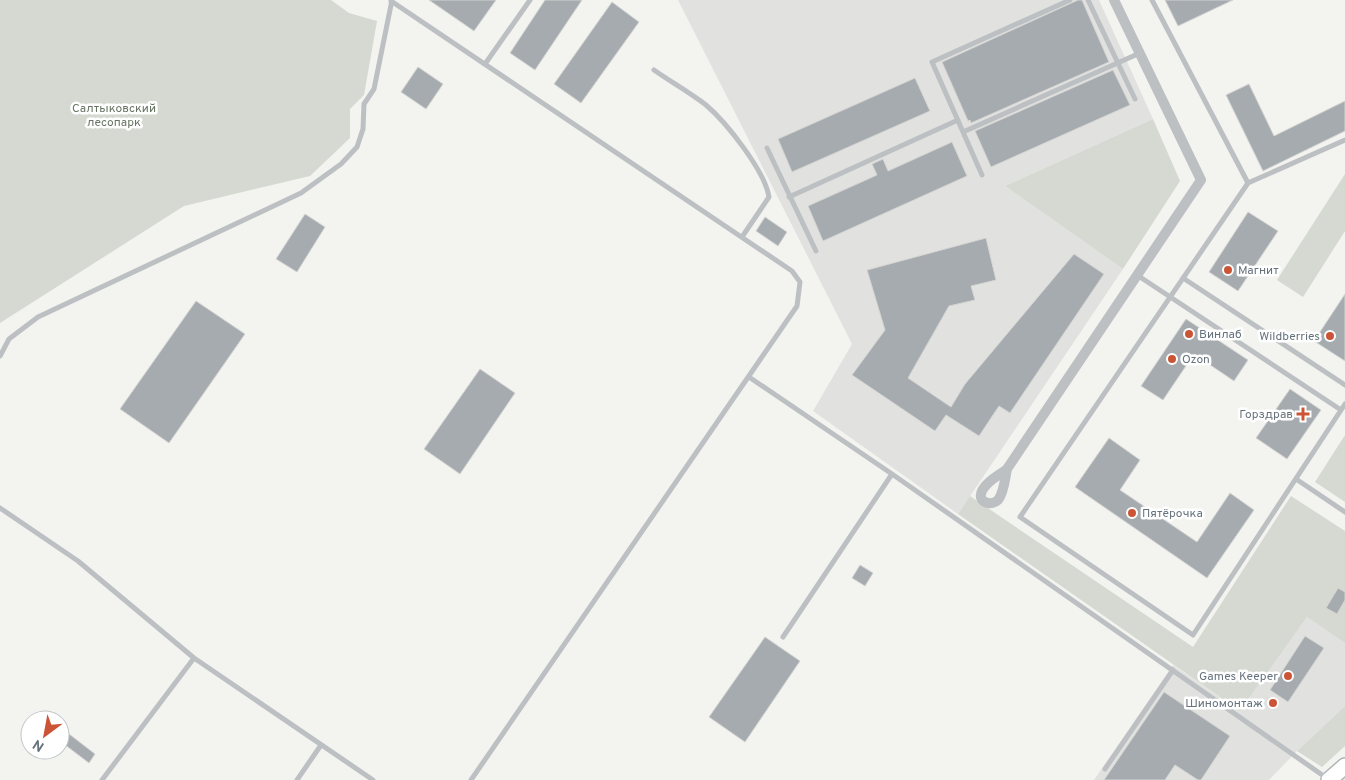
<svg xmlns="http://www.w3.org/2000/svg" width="1345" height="780" viewBox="0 0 1345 780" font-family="Overpass,sans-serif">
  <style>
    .built { fill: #e1e2e0 }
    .green { fill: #d5d9d1 }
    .building { fill: #a5abaf; stroke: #d4d4d2 }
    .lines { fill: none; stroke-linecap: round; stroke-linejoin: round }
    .secondary-casing { stroke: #afb4b7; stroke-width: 18 }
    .lane { stroke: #bdc0c3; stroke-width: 5 }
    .street { stroke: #bdc0c3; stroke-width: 10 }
    .secondary { stroke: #fff; stroke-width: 15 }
    .poi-dot { fill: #cc5436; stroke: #fff; stroke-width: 2 }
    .labels { text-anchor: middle; stroke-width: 5; stroke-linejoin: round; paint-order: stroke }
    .park-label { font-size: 12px; fill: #687564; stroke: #fff }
    .poi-label { font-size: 12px; fill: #66737d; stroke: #fff; text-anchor: start }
  </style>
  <rect width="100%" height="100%" fill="#f3f3f0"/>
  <path class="built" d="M678,0H1099L1153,119L1005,186L1123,269L958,514L813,411L852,344Z
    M1307,617L1345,643V706L1297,751L1269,780H1094L1173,665L1240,711Z"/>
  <path class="green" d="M0,0H331L349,13L377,21L364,95L350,109V138L310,176L184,206L0,323Z
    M1153,119L1180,181L1123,269L1005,186Z
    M1345,174V231L1303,297L1277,280Z
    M1345,435V502L1315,482Z
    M970,496L1193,647L1291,496L1345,531V643L1307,617L1240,711L958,514Z
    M1345,706V746L1322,767L1297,751Z"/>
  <path class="building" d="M429,0H496L474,31Z
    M545,0H582L535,70L510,53Z
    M1078,0H1082L1109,62L971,123L970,120L968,121L942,62Z
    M1165,0H1233L1178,26Z
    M612,2L639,22L581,103L554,84Z
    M418,67L443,84L426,109L401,92Z
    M1113,70L1130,105L991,167L975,131Z
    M915,78L930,111L792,172L778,139Z
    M1249,84L1274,136L1345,101V131L1263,171L1226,95Z
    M952,142L967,176L823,241L808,206L877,175L872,164L883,159L888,171Z
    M1248,212L1278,231L1238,291L1209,272Z
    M305,214L325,227L297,272L276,259Z
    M765,217L787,232L778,246L756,231Z
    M986,238L996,280L971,286L975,300L949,306L908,378L951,407L965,384L1074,254L1104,274L1010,413L999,406L979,436L946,415L935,431L852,375L885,330L867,270Z
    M1345,294V361L1314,341Z
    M196,301L245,334L169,443L120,409Z
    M1186,319L1248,360L1234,381L1194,354L1163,400L1141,386Z
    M480,369L515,393L460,474L424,449Z
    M1290,389L1321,410L1287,459L1256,438Z
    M1109,438L1140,460L1120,490L1197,542L1230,493L1254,510L1207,578L1075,487Z
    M860,565L873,573L865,586L852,578Z
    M1338,588L1345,592V600L1337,614L1326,608Z
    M1305,636L1324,648L1288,702L1270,690Z
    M765,637L800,661L745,742L709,717Z
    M1164,692L1230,736L1201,780H1198L1175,765L1165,780H1104Z
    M60,727L95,754L89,763L60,741Z"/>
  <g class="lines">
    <defs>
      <path id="secondary" d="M1329,780L1345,766"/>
    </defs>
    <use href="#secondary" class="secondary-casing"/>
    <path class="lane" d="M1088,0L1135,99
      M1152,0L1248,183
      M391,1L792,271L800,282L797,306L471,780
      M485,64L530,0
      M654,70C671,82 689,92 706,105C726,122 765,171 769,197L742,237
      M963,132L1140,53
      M1345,140L1248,183L1020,517L1193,635L1345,404
      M767,148L816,251
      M982,175L932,62L1070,0
      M789,197L958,120
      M1137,275L1341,410
      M1183,278L1345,385
      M0,356L9,339L38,317L301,193L341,164L357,147L363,129L364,104L374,89L392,0
      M749,377L892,474L1328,779
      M1296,479L1345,512
      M0,508L78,561L194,658L373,780
      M783,637L892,474
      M1105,769L1173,670
      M102,780L194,658
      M297,780L321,745"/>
    <path class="street" d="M1007,469C1005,478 1004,493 998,500C992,506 979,503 981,494C983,483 1000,475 1007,469L1201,180L1114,0"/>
    <use href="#secondary" class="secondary"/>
  </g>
  <g class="poi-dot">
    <circle cx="1228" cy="270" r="5"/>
    <circle cx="1189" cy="334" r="5"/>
    <circle cx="1330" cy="336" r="5"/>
    <circle cx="1172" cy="359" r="5"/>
    <path d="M1300.5 406.5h5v5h5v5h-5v5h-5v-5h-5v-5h5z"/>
    <circle cx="1132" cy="513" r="5"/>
    <circle cx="1288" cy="676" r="5"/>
    <circle cx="1273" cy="703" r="5"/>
  </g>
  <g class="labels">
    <g class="park-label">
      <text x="114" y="112">Салтыковский<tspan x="114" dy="14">лесопарк</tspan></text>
    </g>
    <g class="poi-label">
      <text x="1238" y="274">Магнит</text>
      <text x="1199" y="338">Винлаб</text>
      <text x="1320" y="340" text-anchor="end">Wildberries</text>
      <text x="1182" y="363">Ozon</text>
      <text x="1293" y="418" text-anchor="end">Горздрав</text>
      <text x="1142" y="517">Пятёрочка</text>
      <text x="1278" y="680" text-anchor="end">Games Keeper</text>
      <text x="1263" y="707" text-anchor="end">Шиномонтаж</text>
    </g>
  </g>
  <g transform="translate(45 735) rotate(212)"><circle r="24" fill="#ffffff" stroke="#c2c7cb"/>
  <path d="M0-4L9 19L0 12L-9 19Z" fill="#cc5436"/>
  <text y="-8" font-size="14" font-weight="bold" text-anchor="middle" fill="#66737d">N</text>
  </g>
</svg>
